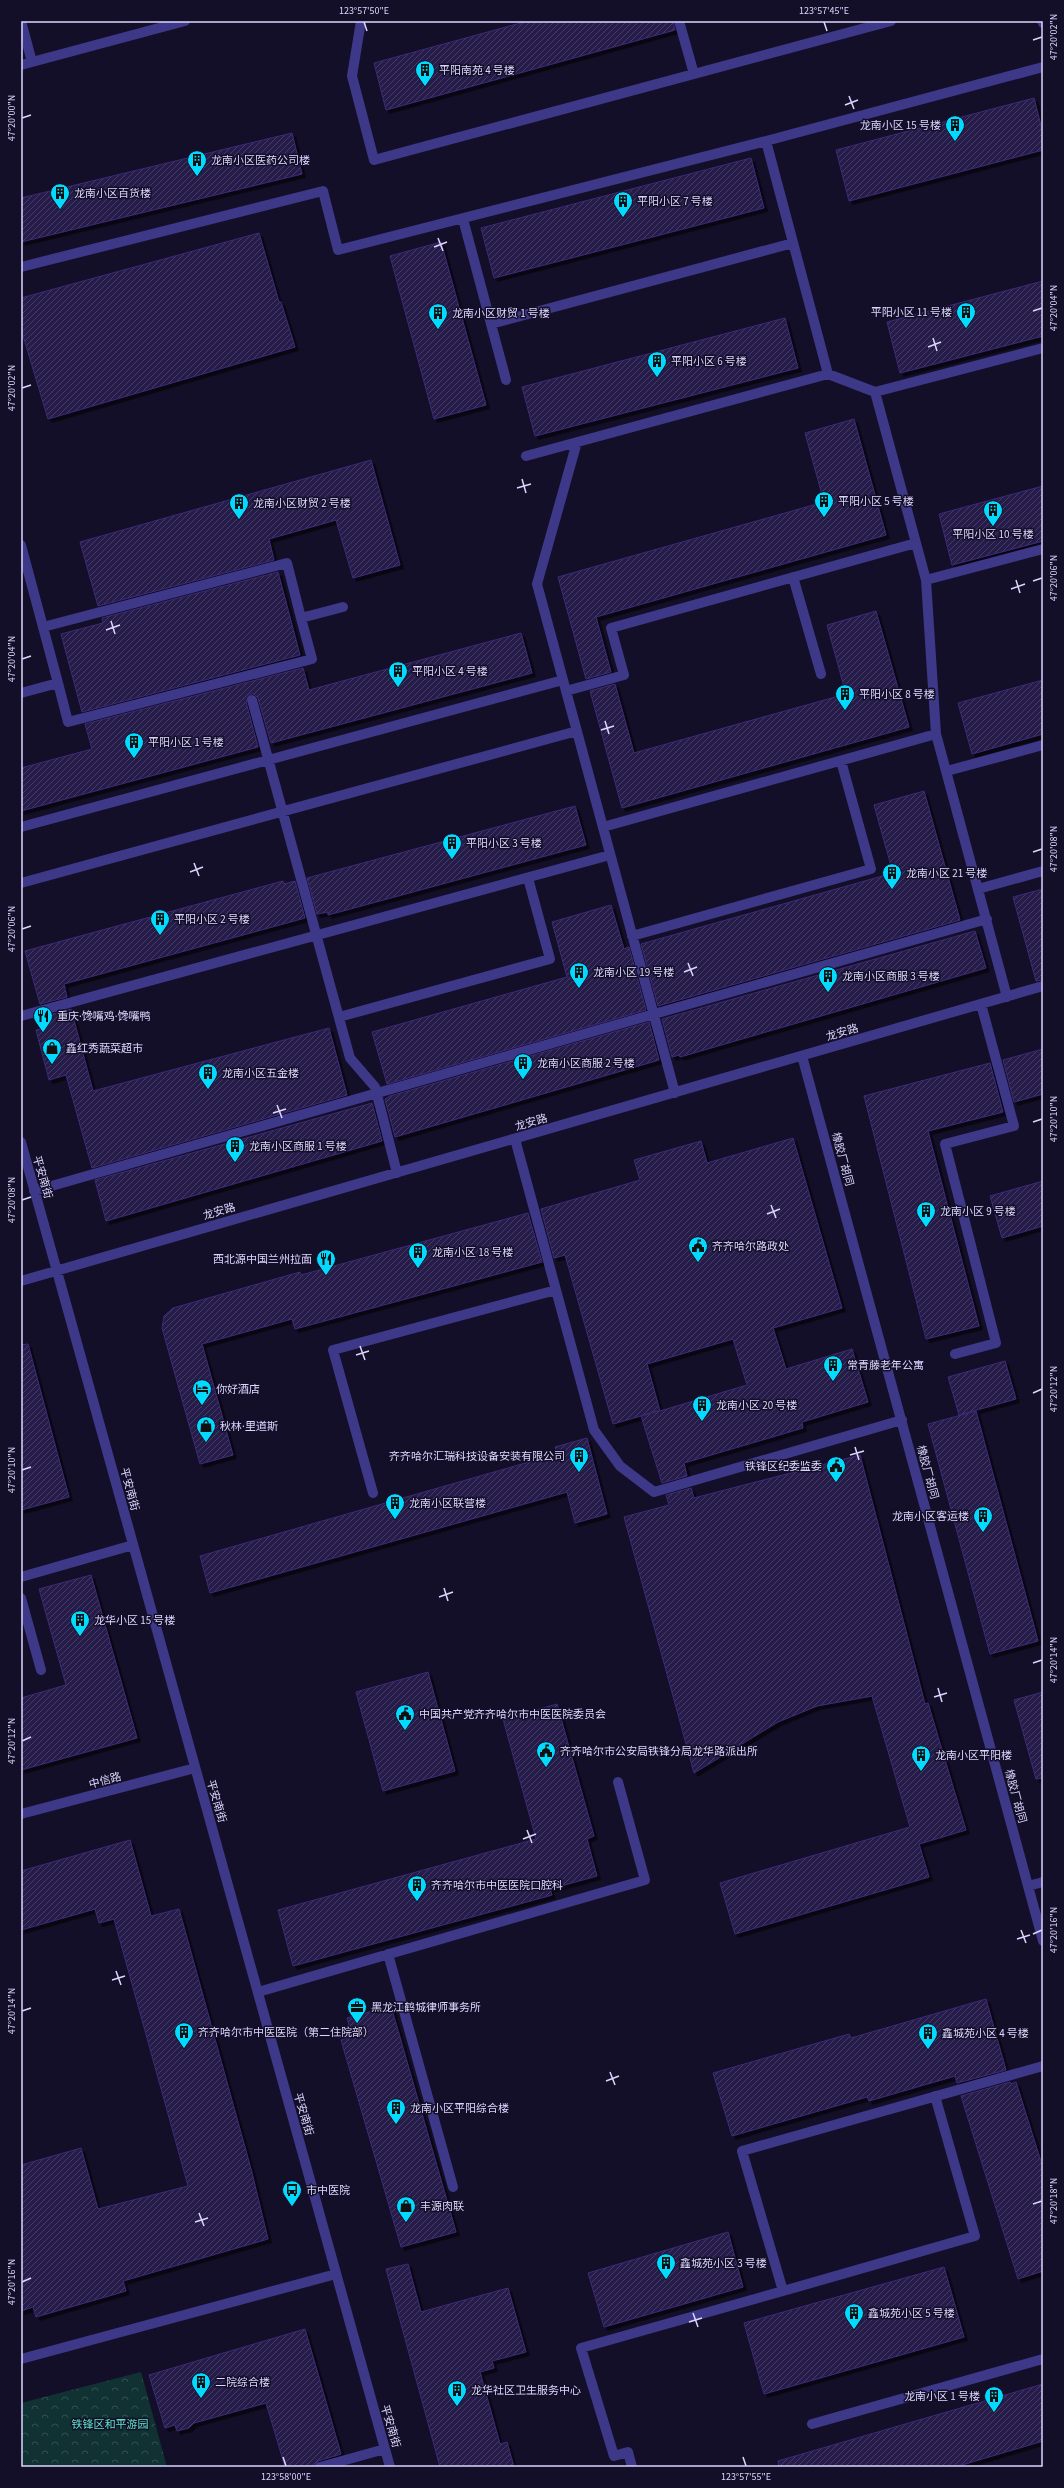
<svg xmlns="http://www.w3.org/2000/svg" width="1064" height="2488" viewBox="0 0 1064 2488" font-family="'Source Sans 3','Noto Sans SC',sans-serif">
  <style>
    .park { fill: url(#park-crowns) }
    .building { fill: url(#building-hatch); stroke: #3d2b77; fill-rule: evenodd; filter: url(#shadow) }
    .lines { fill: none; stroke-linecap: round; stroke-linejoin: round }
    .minor { stroke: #3e3889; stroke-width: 10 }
    .ticks { fill: none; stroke: #dcd6ff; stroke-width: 1.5 }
    .labels { text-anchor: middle; stroke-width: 3; stroke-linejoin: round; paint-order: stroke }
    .poi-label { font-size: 11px; fill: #dcd6ff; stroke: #140f28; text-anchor: start }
    .street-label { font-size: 11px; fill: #dcd6ff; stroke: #140f28 }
    .park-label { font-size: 11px; fill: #5be5c8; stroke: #140f28 }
    .neatline { fill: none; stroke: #dcd6ff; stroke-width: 1.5 }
    .ticks-label { font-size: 10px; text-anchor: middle; fill: #dcd6ff }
  </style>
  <defs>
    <pattern id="park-crowns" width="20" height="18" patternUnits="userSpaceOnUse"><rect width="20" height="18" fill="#113232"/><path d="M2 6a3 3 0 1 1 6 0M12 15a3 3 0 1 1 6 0" fill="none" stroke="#334f51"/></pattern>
    <pattern id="building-hatch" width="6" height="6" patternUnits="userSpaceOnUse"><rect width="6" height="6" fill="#251a4a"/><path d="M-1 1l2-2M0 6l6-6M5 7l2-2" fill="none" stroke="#443b65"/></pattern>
    <filter id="shadow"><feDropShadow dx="3.5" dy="3.5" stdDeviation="0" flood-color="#0009"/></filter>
  </defs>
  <rect width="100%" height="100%" fill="#140f28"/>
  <path class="park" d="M141,2372L167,2467H21V2403Z"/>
  <path class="building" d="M528,21H673L675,30L386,110L374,63Z
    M1034,98L1043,134V150L849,201L836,150Z
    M292,133L302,174L21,242V198Z
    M751,158L764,208L494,278L481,228Z
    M259,233L279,302H281L295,347L48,419L21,329V298Z
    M441,242L486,405L434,419L390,256Z
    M1043,281V336L900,373L887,322Z
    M785,318L798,368L535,436L522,387Z
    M854,419L886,535L596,617L611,672L586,679L558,577L824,502L805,433Z
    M371,460L400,565L353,578L336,520L269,539L274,560L98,606L80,542Z
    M1043,486V541L952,565L939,514Z
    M278,572L300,655L82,712L61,634L103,623L102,618Z
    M876,611L909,727L622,808L590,691L615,684L634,753L846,694L827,625Z
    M521,633L532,673L271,743L258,698L254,694H250L246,702L258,747L21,811V768L92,749L85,724L303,668L309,690Z
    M1043,680V734L972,754L958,703Z
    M924,791L960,920L658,1006L641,944L893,873L874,805Z
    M575,806L586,845L328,915V912L317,914L307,878Z
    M283,881L284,884L295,881L305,918L64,984L67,997L40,1004L25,951Z
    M1043,889V980L1036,981L1013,897Z
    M611,905L624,949L629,947L646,1010L387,1084L372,1032L567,977L552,922Z
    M975,931L986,968L680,1057L679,1055L672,1057L662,1019Z
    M71,1009L93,1091L329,1028L347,1095L92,1168L66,1075L49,1080L36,1030L46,1027L43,1017Z
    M649,1022L659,1060L395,1137L385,1099L390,1096Z
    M1043,1049V1094L1014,1102L1003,1060Z
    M990,1063L1003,1112L928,1131L979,1326L926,1339L864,1096Z
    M372,1103L382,1141L106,1221L95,1180Z
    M793,1138L842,1308L773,1328L786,1369L852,1349L868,1402L802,1422L803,1428L684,1463L687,1476L662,1483L641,1416L658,1411L613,1424L565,1255L554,1258L541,1209L640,1180L634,1160L701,1141L707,1163ZM733,1339L747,1385L660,1411L647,1364Z
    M1043,1181V1226L1002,1238L990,1196Z
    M528,1213L542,1262L295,1329L292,1319L202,1344L233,1455L200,1464L162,1328L164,1316L173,1308L300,1272L301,1275Z
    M28,1344L69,1497L21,1510V1345Z
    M1005,1361L1016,1399L959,1415L948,1377Z
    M976,1411L1038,1641L990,1654L928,1424Z
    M587,1438L607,1514L575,1523L567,1492L210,1593L200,1556L557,1454L555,1447Z
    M860,1455L925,1704L928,1703L966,1830L919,1844L929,1877L735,1934L720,1883L910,1827L872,1696L817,1706L778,1722L694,1773L624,1517L669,1505L666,1495L691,1488L694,1498Z
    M91,1575L137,1738L21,1770V1698L66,1685L39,1589Z
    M428,1672L455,1771L383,1791L356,1692Z
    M1043,1692V1778L1036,1779L1014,1700Z
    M557,1704L594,1836L587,1839L597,1876L550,1889L552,1895L293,1966L278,1910L536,1839L503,1719Z
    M130,1840L151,1916L179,1909L251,2169L268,2239L123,2281L126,2291L36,2317L33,2307L21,2311V2165L81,2148L98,2209L188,2186L114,1919L99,1923L95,1909L21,1930V1871Z
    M986,1999L1006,2070L957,2083L955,2076L869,2101L867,2097L732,2136L713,2073L849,2034L851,2038Z
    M391,2006L456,2232L401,2247L341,2040L352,2036L347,2018Z
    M1010,2082L1011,2084L1016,2082L1043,2168V2271L1018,2279L961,2096Z
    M728,2232L743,2287L604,2327L588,2273Z
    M408,2264L421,2312L508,2288L526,2352L492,2361L494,2368L480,2372L500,2444L507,2442L514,2467H440L386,2269Z
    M944,2267L964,2337L764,2394L744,2323Z
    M305,2329L341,2454L318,2461L314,2467H285L266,2403L194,2423L189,2428L177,2431L175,2425L165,2428L149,2375Z
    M1043,2384V2441L955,2467H779L778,2461Z"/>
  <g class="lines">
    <path class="minor" d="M21,21L32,62L185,21
      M361,21L352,76L374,160L891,21
      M679,21L694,74
      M1042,21L1043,23
      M21,65L32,62
      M463,219L491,324L793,243
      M21,267L323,191L338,250L766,141
      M491,324L506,380
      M828,374L766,141L1043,67
      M875,392L1043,348
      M577,442L537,584L675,1093
      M526,456L828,374L875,392L926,580L936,734L1007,997
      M21,545L58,683L21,693
      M793,577L821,674
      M926,580L1043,549
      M43,627L287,563L301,618
      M58,683L68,722L312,659L301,618L343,607
      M566,691L624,675L611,628L916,543
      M252,700L350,1058L375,1087L397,1173
      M947,771L1043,745
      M21,827L563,680
      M603,827L936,734
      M21,883L577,731
      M978,889L1043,871
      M632,936L871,869L841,761
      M21,1016L610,855
      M339,1017L550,959L528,878
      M802,1056L1043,1941
      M515,1139L594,1430L620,1466L654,1492L902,1420
      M21,1142L390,2467
      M34,1191L987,919
      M21,1281L1043,986
      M955,1354L996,1343L945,1144L1014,1126L981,1004
      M373,1493L333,1350L556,1290
      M21,1577L133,1545
      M21,1598L41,1670
      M21,1814L195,1768
      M1028,1886L1043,1882
      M388,1954L453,2187
      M258,1992L645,1880L618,1782
      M783,2291L975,2236L935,2096
      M21,2359L336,2274
      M812,2424L1043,2359
      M320,2467L385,2449
      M632,2467L628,2452L614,2456L581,2348L783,2291L742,2151L1043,2066"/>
  </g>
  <path class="ticks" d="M364,22L367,31M824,22L827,31M1033,40L1042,37M849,96L854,109M845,105L858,100M22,118L31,115M438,238L443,251M434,247L447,242M1033,311L1042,308M933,338L937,351M928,347L941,342M22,388L31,385M522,479L526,493M517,488L531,484M1016,580L1020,593M1033,581L1042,578M1011,589L1025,584M111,621L115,634M106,630L120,625M22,659L31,656M605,721L609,734M601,730L614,726M1033,852L1042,849M194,863L199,876M190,872L203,867M22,929L31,926M688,963L693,976M684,972L697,967M277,1105L282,1118M273,1113L286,1109M1033,1122L1042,1119M22,1200L31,1197M771,1205L776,1218M767,1214L780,1209M360,1346L365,1360M356,1355L369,1351M1033,1393L1042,1389M855,1447L859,1460M850,1455L864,1451M22,1470L31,1467M444,1588L448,1601M439,1597L453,1592M1033,1663L1042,1660M938,1688L942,1702M934,1697L947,1693M22,1741L31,1737M527,1830L532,1843M523,1839L536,1834M1021,1930L1026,1943M1033,1934L1042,1930M1017,1939L1030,1935M116,1971L121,1985M112,1980L125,1976M22,2011L31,2008M610,2072L615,2085M606,2081L619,2076M1033,2204L1042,2201M199,2213L204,2226M195,2222L208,2218M22,2282L31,2278M693,2313L698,2327M689,2322L702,2318M283,2457L286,2466M743,2457L746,2466"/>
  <defs>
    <symbol id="building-pin" viewBox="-11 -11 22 30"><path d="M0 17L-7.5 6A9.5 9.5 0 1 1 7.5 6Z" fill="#02dbff" stroke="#140f28"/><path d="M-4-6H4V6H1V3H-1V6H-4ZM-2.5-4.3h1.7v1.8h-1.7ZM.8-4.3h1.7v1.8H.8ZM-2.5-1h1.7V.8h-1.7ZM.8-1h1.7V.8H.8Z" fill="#111"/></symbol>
    <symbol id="restaurant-pin" viewBox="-11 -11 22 30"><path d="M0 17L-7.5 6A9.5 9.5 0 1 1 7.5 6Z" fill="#02dbff" stroke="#140f28"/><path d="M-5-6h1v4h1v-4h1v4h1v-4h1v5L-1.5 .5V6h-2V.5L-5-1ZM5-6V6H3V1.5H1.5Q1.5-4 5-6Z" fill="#111"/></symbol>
    <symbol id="shop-pin" viewBox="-11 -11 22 30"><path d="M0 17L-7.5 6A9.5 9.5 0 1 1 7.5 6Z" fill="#02dbff" stroke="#140f28"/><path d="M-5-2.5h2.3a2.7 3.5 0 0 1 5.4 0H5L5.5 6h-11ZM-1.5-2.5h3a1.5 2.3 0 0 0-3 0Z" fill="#111"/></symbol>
    <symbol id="civic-pin" viewBox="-11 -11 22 30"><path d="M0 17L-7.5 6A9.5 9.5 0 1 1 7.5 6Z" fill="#02dbff" stroke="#140f28"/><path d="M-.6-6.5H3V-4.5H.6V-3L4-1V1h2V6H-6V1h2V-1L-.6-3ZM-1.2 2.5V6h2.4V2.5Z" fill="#111"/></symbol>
    <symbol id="hotel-pin" viewBox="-11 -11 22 30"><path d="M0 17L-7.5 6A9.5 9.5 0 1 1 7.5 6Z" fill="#02dbff" stroke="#140f28"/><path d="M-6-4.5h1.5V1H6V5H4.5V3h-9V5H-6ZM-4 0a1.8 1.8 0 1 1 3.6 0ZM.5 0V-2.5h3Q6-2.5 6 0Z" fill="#111"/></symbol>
    <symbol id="office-pin" viewBox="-11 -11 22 30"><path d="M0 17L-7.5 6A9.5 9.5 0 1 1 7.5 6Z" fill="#02dbff" stroke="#140f28"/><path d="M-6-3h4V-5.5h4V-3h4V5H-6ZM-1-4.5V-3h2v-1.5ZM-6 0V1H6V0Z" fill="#111"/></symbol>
    <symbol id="bus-pin" viewBox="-11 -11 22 30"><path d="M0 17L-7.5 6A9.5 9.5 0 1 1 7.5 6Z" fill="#02dbff" stroke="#140f28"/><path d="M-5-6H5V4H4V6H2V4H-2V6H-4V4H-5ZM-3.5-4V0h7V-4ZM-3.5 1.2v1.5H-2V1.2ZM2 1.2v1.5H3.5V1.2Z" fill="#111"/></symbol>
  </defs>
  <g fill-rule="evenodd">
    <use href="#building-pin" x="414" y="59" width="22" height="30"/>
    <use href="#building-pin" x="944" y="114" width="22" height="30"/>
    <use href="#building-pin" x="186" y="149" width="22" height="30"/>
    <use href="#building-pin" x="49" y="182" width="22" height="30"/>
    <use href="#building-pin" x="612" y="190" width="22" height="30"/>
    <use href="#building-pin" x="955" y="301" width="22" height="30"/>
    <use href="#building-pin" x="427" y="302" width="22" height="30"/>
    <use href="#building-pin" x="646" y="350" width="22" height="30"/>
    <use href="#building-pin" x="813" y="490" width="22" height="30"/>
    <use href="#building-pin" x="228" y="492" width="22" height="30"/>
    <use href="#building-pin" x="982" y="499" width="22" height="30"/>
    <use href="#building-pin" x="387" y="660" width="22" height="30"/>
    <use href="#building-pin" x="834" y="683" width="22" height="30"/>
    <use href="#building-pin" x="123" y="731" width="22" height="30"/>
    <use href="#building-pin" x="441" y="832" width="22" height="30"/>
    <use href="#building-pin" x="881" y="862" width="22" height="30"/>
    <use href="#building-pin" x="149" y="908" width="22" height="30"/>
    <use href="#building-pin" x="568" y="961" width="22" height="30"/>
    <use href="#building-pin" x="817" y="965" width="22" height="30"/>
    <use href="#restaurant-pin" x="32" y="1005" width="22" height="30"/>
    <use href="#shop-pin" x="41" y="1037" width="22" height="30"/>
    <use href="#building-pin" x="512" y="1052" width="22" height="30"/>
    <use href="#building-pin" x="197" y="1062" width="22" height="30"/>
    <use href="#building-pin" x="224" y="1135" width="22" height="30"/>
    <use href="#building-pin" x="915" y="1200" width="22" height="30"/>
    <use href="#civic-pin" x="687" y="1235" width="22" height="30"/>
    <use href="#building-pin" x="407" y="1241" width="22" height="30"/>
    <use href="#restaurant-pin" x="315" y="1248" width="22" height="30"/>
    <use href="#building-pin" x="822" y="1354" width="22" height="30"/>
    <use href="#hotel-pin" x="191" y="1378" width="22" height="30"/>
    <use href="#building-pin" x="691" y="1394" width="22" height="30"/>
    <use href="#shop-pin" x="195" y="1415" width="22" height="30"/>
    <use href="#building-pin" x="568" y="1445" width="22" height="30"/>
    <use href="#civic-pin" x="825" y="1455" width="22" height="30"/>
    <use href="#building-pin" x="384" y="1492" width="22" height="30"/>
    <use href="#building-pin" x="972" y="1505" width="22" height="30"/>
    <use href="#building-pin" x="69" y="1609" width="22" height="30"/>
    <use href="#civic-pin" x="394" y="1703" width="22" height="30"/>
    <use href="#civic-pin" x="535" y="1740" width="22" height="30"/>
    <use href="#building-pin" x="910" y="1744" width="22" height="30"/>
    <use href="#building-pin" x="406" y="1874" width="22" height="30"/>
    <use href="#office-pin" x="346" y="1996" width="22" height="30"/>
    <use href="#building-pin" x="173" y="2021" width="22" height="30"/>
    <use href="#building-pin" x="917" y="2022" width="22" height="30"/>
    <use href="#building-pin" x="385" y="2097" width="22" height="30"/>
    <use href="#bus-pin" x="281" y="2179" width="22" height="30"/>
    <use href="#shop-pin" x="395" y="2195" width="22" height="30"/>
    <use href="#building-pin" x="655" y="2252" width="22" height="30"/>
    <use href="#building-pin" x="843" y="2302" width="22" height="30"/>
    <use href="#building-pin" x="190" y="2371" width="22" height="30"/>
    <use href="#building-pin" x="446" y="2379" width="22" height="30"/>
    <use href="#building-pin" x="983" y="2385" width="22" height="30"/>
  </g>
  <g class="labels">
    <g class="poi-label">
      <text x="439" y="74">平阳南苑 4 号楼</text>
      <text x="941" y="129" text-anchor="end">龙南小区 15 号楼</text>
      <text x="211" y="164">龙南小区医药公司楼</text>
      <text x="74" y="197">龙南小区百货楼</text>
      <text x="637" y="205">平阳小区 7 号楼</text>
      <text x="952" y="316" text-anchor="end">平阳小区 11 号楼</text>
      <text x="452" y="317">龙南小区财贸 1 号楼</text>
      <text x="671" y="365">平阳小区 6 号楼</text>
      <text x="838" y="505">平阳小区 5 号楼</text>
      <text x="253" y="507">龙南小区财贸 2 号楼</text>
      <text x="993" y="538" text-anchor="middle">平阳小区 10 号楼</text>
      <text x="412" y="675">平阳小区 4 号楼</text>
      <text x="859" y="698">平阳小区 8 号楼</text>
      <text x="148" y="746">平阳小区 1 号楼</text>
      <text x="466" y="847">平阳小区 3 号楼</text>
      <text x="906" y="877">龙南小区 21 号楼</text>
      <text x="174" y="923">平阳小区 2 号楼</text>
      <text x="593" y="976">龙南小区 19 号楼</text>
      <text x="842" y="980">龙南小区商服 3 号楼</text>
      <text x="57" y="1020">重庆·馋嘴鸡·馋嘴鸭</text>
      <text x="66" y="1052">鑫红秀蔬菜超市</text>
      <text x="537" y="1067">龙南小区商服 2 号楼</text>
      <text x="222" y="1077">龙南小区五金楼</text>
      <text x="249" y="1150">龙南小区商服 1 号楼</text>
      <text x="940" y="1215">龙南小区 9 号楼</text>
      <text x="712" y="1250">齐齐哈尔路政处</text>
      <text x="432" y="1256">龙南小区 18 号楼</text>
      <text x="312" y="1263" text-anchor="end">西北源中国兰州拉面</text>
      <text x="847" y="1369">常青藤老年公寓</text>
      <text x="216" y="1393">你好酒店</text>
      <text x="716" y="1409">龙南小区 20 号楼</text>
      <text x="220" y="1430">秋林·里道斯</text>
      <text x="565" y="1460" text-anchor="end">齐齐哈尔汇瑞科技设备安装有限公司</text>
      <text x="822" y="1470" text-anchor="end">铁锋区纪委监委</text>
      <text x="409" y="1507">龙南小区联营楼</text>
      <text x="969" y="1520" text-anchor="end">龙南小区客运楼</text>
      <text x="94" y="1624">龙华小区 15 号楼</text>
      <text x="419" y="1718">中国共产党齐齐哈尔市中医医院委员会</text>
      <text x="560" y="1755">齐齐哈尔市公安局铁锋分局龙华路派出所</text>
      <text x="935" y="1759">龙南小区平阳楼</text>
      <text x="431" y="1889">齐齐哈尔市中医医院口腔科</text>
      <text x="371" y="2011">黑龙江鹤城律师事务所</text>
      <text x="198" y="2036">齐齐哈尔市中医医院（第二住院部）</text>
      <text x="942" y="2037">鑫城苑小区 4 号楼</text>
      <text x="410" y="2112">龙南小区平阳综合楼</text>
      <text x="306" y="2194">市中医院</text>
      <text x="420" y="2210">丰源肉联</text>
      <text x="680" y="2267">鑫城苑小区 3 号楼</text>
      <text x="868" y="2317">鑫城苑小区 5 号楼</text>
      <text x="215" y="2386">二院综合楼</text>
      <text x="471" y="2394">龙华社区卫生服务中心</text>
      <text x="980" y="2400" text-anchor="end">龙南小区 1 号楼</text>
    </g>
    <g class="street-label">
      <text transform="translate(842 1032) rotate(-16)" y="4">龙安路</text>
      <text transform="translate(531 1122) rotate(-16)" y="4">龙安路</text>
      <text transform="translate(843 1159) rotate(75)" y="4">橡胶厂胡同</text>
      <text transform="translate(43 1177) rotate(74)" y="4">平安南街</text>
      <text transform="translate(219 1211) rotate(-16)" y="4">龙安路</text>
      <text transform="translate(928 1472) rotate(75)" y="4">橡胶厂胡同</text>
      <text transform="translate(130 1489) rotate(75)" y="4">平安南街</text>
      <text transform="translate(105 1780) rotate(-15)" y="4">中信路</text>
      <text transform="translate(1016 1796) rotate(75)" y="4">橡胶厂胡同</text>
      <text transform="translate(217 1801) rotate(74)" y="4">平安南街</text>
      <text transform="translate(304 2114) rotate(74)" y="4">平安南街</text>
      <text transform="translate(391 2426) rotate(74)" y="4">平安南街</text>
    </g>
    <g class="park-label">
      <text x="110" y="2428">铁锋区和平游园</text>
    </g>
  </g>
  <rect width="1064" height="2488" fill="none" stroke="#140f28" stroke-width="44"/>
  <rect x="22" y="22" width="1020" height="2444" class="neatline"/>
  <g class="ticks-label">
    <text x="364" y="14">123°57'50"E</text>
    <text x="824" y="14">123°57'45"E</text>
    <text transform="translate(1053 37) rotate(-90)" y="4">47°20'02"N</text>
    <text transform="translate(11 118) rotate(-90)" y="4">47°20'00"N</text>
    <text transform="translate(1053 308) rotate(-90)" y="4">47°20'04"N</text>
    <text transform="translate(11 388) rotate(-90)" y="4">47°20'02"N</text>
    <text transform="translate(1053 578) rotate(-90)" y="4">47°20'06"N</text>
    <text transform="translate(11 659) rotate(-90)" y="4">47°20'04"N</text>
    <text transform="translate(1053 849) rotate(-90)" y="4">47°20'08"N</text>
    <text transform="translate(11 929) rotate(-90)" y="4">47°20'06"N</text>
    <text transform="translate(1053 1119) rotate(-90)" y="4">47°20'10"N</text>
    <text transform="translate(11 1200) rotate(-90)" y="4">47°20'08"N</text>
    <text transform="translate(1053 1389) rotate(-90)" y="4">47°20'12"N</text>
    <text transform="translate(11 1470) rotate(-90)" y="4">47°20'10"N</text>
    <text transform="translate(1053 1660) rotate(-90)" y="4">47°20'14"N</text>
    <text transform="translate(11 1741) rotate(-90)" y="4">47°20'12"N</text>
    <text transform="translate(1053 1930) rotate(-90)" y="4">47°20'16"N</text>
    <text transform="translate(11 2011) rotate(-90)" y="4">47°20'14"N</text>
    <text transform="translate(1053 2201) rotate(-90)" y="4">47°20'18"N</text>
    <text transform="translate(11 2282) rotate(-90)" y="4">47°20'16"N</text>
    <text x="286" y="2480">123°58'00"E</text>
    <text x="746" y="2480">123°57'55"E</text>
  </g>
</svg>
